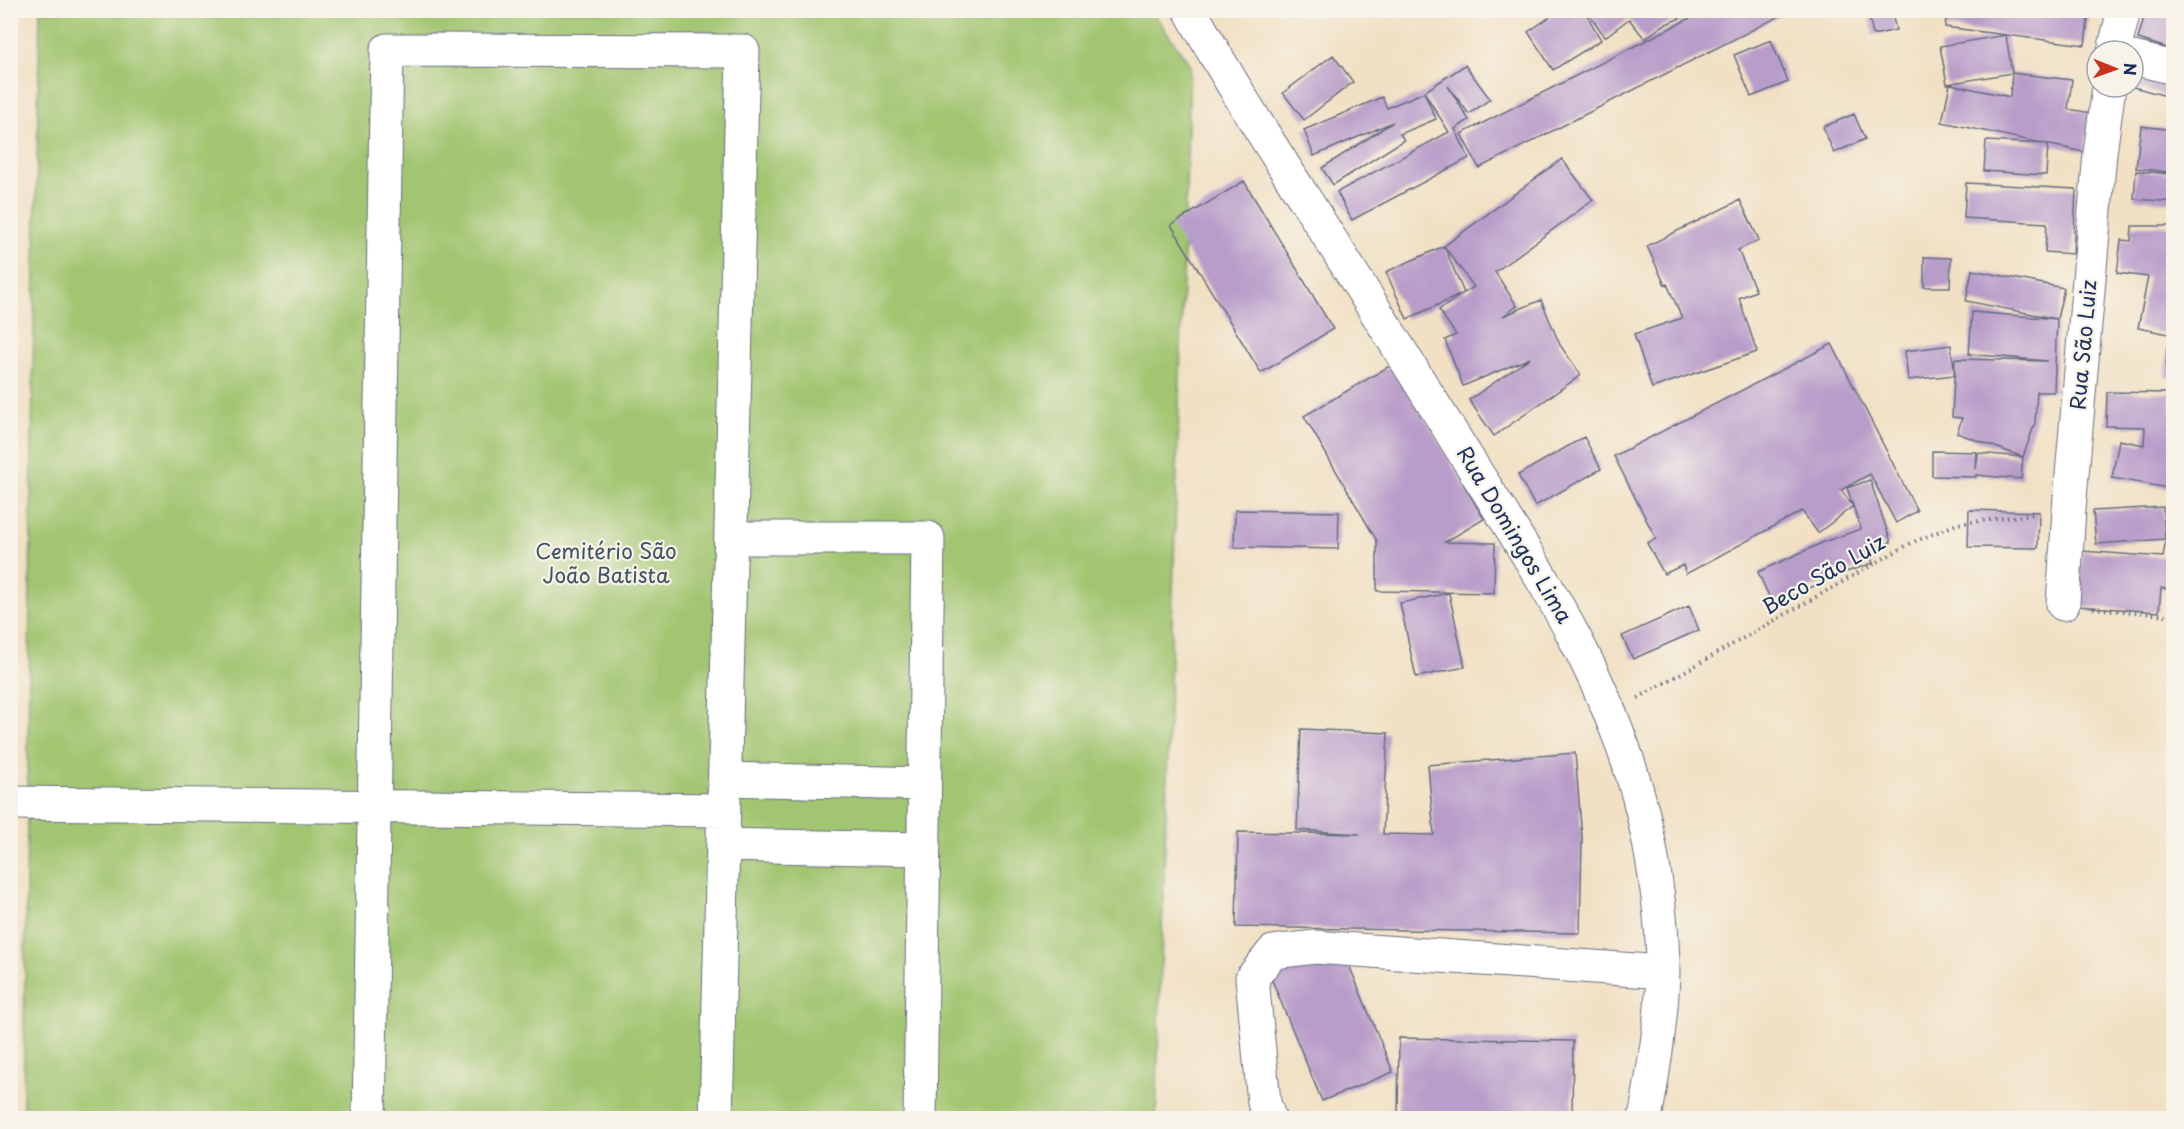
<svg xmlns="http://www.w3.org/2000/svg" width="2184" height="1129" viewBox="0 0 2184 1129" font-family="'Playpen Sans',sans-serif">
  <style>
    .green { fill: #a1c56f; stroke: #5e7a66; stroke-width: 1.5 }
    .building { fill: #b89cc9; fill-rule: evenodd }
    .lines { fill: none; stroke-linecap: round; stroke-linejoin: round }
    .minor-casing { stroke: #666d81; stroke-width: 35 }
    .path { stroke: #666d81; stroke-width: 4; stroke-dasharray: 1.5 4.5; stroke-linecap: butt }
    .minor { stroke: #fff; stroke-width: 33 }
    .labels { text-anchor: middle; stroke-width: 4.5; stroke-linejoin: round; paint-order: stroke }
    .street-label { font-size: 21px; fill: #1b2f5e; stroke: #f7f3e8 }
    .park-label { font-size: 21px; fill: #3c5462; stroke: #f7f3e8 }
  </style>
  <rect width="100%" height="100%" fill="#f7f3e8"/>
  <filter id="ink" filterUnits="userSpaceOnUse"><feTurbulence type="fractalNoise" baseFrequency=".0167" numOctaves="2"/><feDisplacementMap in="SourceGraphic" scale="12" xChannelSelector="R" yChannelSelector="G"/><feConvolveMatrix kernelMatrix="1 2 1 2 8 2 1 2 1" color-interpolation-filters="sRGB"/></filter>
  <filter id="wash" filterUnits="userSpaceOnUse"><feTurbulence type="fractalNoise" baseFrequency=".008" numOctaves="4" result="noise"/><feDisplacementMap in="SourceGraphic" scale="24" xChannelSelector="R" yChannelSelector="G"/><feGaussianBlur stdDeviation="1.35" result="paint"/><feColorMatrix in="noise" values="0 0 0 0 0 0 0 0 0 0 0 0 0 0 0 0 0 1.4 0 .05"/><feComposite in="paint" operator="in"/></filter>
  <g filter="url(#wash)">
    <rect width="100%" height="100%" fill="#f1e0c3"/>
    <path class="green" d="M40,11H1152L1190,65L1156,1118H23L33,373Z"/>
    <g id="blocks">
      <path class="building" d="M1560,10H1584L1601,40L1553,70L1528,32Z
        M1586,10H1690L1691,13L1662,26L1645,39L1629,19L1605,37Z
        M1706,10H1777L1780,16L1479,168L1461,134Z
        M1868,10H1891L1896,30L1873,35Z
        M1947,10H2089L2085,45L2006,35L2012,73L1947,84L1940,46L2006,35L1945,27Z
        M2146,10H2174V50L2138,39Z
        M1771,40L1788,82L1751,97L1734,55Z
        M2143,43L2174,51V98L2133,87V78Z
        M1333,55L1353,82L1304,120L1283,93Z
        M1465,65L1490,99L1469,114L1448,86L1469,120L1455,129L1469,158L1352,220L1337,192L1449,132L1424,92L1436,119L1400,134L1404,140L1333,185L1322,168L1393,122L1314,156L1304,130L1382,97L1387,108L1424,92Z
        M2012,73L2072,80L2068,109L2092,113L2084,152L1942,122L1950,84L2010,97Z
        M1854,114L1865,139L1834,153L1823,127Z
        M2141,126L2174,130V173L2136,168Z
        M1986,141L2048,144L2046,175L1984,171Z
        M1562,159L1593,200L1495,272L1517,306L1503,316L1541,300L1560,345L1581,375L1494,436L1469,400L1530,358L1463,386L1445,340L1456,335L1439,310L1464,293L1407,319L1386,272L1444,246ZM1444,246L1474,287L1464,293Z
        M2136,171L2174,174V202L2134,199Z
        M1244,181L1333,329L1261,373L1171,225Z
        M1966,183L2076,189L2073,254L2045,252L2047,223L1964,218Z
        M1740,200L1759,240L1738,250L1756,291L1739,298L1757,352L1652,388L1634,334L1682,318L1667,284L1665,285L1647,246Z
        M2132,226H2174V335L2138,328L2148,277L2117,273L2121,240L2131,241Z
        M1924,257L1951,258L1950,287H1924Z
        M1972,270L2064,288L2057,319L1966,301Z
        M1972,312L2057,319L2054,392H2037L2035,423L2023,457L2021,479L1976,475V477L1932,476V451L1977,452L1976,469L1978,453L2023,457L1957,433L1962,418L1952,417L1955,359L2047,361L1969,354Z
        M1832,344L1917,511L1896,523L1870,474L1841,490L1853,506L1818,533L1802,511L1686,574L1683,565L1664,574L1647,543L1656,539L1614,456Z
        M1951,345L1955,375L1908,380L1905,351Z
        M2167,347H2174V377H2166Z
        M1393,364L1484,519L1445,542L1495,543L1494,593L1377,591V541L1304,416Z
        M2107,392L2171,393L2174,489L2112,478L2119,440L2144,445L2145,427L2106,426Z
        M1584,437L1601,469L1535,506L1518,475Z
        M1870,480L1891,542L1868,550L1873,563L1840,574L1773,605L1758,572L1826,541L1861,529L1847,488Z
        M2163,507L2165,539L2096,544L2093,511Z
        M1235,510L1339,512L1338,549L1234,547Z
        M1969,510L2039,512L2038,548L1968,547Z
        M2168,526L2174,527V590L2161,588L2159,612L2078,606L2082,551L2163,557Z
        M1449,593L1465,667L1416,677L1400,603Z
        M1689,606L1699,630L1633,659L1622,636Z
        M1301,729L1388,733L1383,834L1434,835L1428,765L1575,753L1582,838L1580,933L1236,927L1238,832L1360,834L1297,830Z
        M1340,943L1393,1072L1322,1101L1269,973Z
        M1399,1038L1573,1041L1572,1118H1398Z"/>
    </g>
  </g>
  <g filter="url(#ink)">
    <use href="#blocks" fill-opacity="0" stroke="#666d81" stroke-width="1.5"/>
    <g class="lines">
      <defs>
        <path id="minor" d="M1190,10C1235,92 1286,169 1336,248C1379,316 1421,384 1464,453C1541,575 1622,697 1649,842C1657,884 1663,928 1663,971C1662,1021 1654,1070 1645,1118
          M2114,51L2124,10
          M2133,58L2174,68
          M731,538H928L920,1118
          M2063,604L2069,509L2100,153L2109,87
          M725,779L924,784
          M10,803L724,810
          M723,845L923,849
          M369,1118L387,50L743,51L716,1118
          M1269,1118L1264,1102L1252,978L1273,952L1315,947L1663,972"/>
      </defs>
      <use href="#minor" class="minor-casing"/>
      <path class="path" d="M2093,608L2174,616
        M1638,698L1911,543L1957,524L2035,514"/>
      <use href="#minor" class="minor"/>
    </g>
  </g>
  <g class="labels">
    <g class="street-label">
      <text transform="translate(2084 345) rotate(-85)" y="7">Rua São Luiz</text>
      <text transform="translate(1514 535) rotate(59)" y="7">Rua Domingos Lima</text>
      <text transform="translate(1824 575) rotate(-30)" y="7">Beco São Luiz</text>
    </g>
    <g class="park-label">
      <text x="606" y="559">Cemitério São<tspan x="606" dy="24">João Batista</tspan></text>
    </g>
  </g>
  <rect width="2184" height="1129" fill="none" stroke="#f7f3e8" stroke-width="36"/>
  <g transform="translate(2115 69) rotate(91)"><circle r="28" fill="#f7f3e8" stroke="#9fa5b1" stroke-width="1.5"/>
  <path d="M0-4.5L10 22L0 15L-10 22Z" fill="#c8321e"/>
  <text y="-9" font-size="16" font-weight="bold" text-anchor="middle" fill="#1b2f5e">N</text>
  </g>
</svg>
